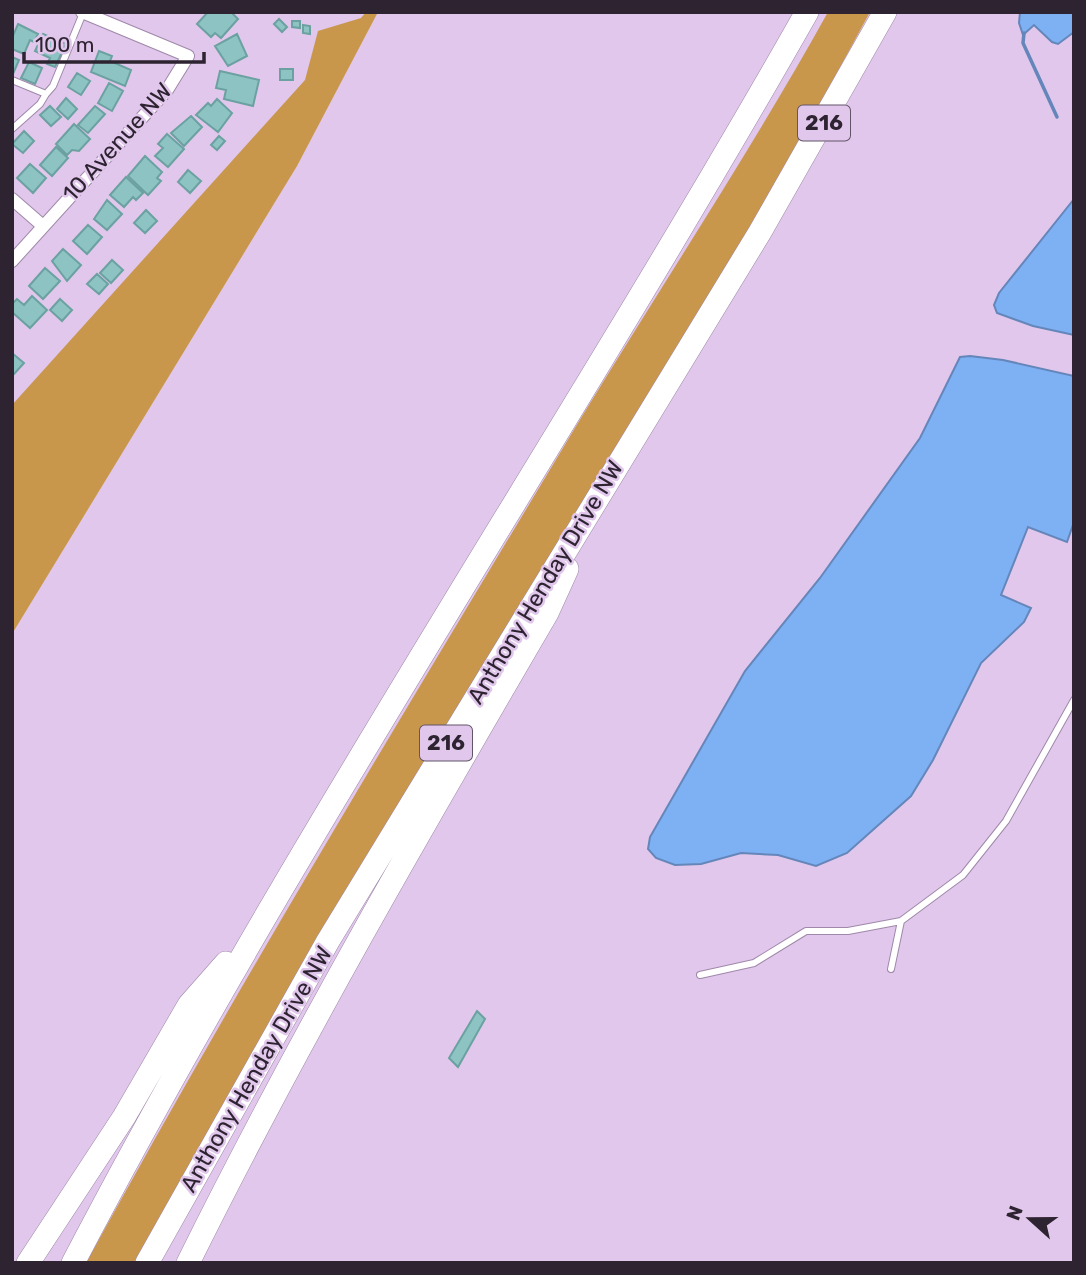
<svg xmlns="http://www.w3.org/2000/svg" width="1086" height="1275" viewBox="0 0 1086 1275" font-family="Rubik,sans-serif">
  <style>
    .green { fill: #c9974c }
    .water { fill: #7db1f4; stroke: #6586ba; stroke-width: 2 }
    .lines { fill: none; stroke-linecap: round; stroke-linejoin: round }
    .stream { stroke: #6586ba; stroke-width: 3.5 }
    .building { fill: #8dc3c3; stroke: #6ba1a1; stroke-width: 2 }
    .service-casing { stroke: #9f88aa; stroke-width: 8 }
    .minor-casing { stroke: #9f88aa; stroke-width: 14 }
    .motorway-casing { stroke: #9f88aa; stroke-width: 24 }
    .service { stroke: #fff; stroke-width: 6 }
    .minor { stroke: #fff; stroke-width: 12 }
    .motorway { stroke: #fff; stroke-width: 23 }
    .labels { text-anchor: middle; stroke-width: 5; stroke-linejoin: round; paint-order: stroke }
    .shield { fill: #e0c7eb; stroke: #635469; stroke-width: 2 }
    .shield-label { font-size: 21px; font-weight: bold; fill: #2d2331 }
    .street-label { font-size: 23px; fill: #2d2331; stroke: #e0c7eb }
  </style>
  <rect width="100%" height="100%" fill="#e0c7eb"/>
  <path class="green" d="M366,12H378L297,166L12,634V405L305,80L318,31L361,18Z
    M828,12H870L743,246L137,1263H86C243,976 413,698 581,418C663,283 751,151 828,12Z"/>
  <path class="water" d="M1020,12H1074V32L1058,44L1052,42L1034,25L1023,35L1019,23Z
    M1074,199V335L1033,326L997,313L994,305L999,293Z
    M970,356L1003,360L1074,376V522L1067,542L1028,527L1001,595L1031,608L1024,622L981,663L933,760L911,796L847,853L816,866L778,855L741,853L701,864L675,865L656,858L648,849L650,837L745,671L820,578L920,438L960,357Z"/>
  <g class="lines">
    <path class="stream" d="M1024,33L1023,43L1057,117"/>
  </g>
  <path class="building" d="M208,12H231L238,19L221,38L215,33L211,37L197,24Z
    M279,19L287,27L282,32L274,24Z
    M292,21H300V28L292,27Z
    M18,24L38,34L34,42L30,40L24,54L12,49V38Z
    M303,25L310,26V34L303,33Z
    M43,34L66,44L55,67L47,64L50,58L35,51Z
    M237,34L247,56L228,66L215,46Z
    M99,51L112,56L110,61L131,70L125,86L91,72Z
    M12,57L19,60L13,74L12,73Z
    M29,62L42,68L35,84L21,78Z
    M280,69H293V80H280Z
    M220,71L259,80L253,106L224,99L226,90L216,88Z
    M77,73L90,81L81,95L68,87Z
    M109,83L123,91L112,111L98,103Z
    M66,98L77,109L68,119L57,109Z
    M217,99L232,113L218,132L196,115L208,103L211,106Z
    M50,106L61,117L51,126L40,115Z
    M95,106L105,114L88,133L78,125Z
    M191,116L202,127L184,146L171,133Z
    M74,124L90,139L79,151L72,150L67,155L56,144Z
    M24,131L34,141L23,153L12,144Z
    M167,134L184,149L168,167L155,156L163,148L158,144Z
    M219,136L225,141L217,150L211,145Z
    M56,147L68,158L52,176L40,165Z
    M145,156L162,172L157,178L161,181L148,195L128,176Z
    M30,164L46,178L33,193L17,178Z
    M188,170L201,181L190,193L178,182Z
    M126,177L143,193L136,200L133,197L124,207L110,195Z
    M107,200L122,214L107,230L94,219Z
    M146,210L157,221L145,233L134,223Z
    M88,225L102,237L87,254L73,241Z
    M63,249L81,265L67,281L52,261Z
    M112,260L123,270L111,283L100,273Z
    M45,268L60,281L43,299L29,286Z
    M97,274L108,284L99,294L87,284Z
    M32,296L47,310L30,328L12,312V304L17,299L24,305Z
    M60,299L72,310L62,321L50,310Z
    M12,353L24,363L14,374L12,373Z
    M477,1011L485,1019L458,1067L449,1058Z"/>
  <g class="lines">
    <defs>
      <path id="service" d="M12,80L46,94L53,86L83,13
        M12,129L40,104L46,94
        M891,969L901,921
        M700,975L754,963L806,931H848L901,921L963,875L1006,821L1074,700"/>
      <path id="minor" d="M12,199L43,226
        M12,261L167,90L188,56L82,12"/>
      <path id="motorway" d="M28,1263L124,1117L189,1005L226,963
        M73,1263C297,834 568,433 807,12
        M147,1263L328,941L760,232L885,12
        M188,1263C298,1041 422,827 547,613L567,569"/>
    </defs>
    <use href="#service" class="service-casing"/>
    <use href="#minor" class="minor-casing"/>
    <use href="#motorway" class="motorway-casing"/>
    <use href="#service" class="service"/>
    <use href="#minor" class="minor"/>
    <use href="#motorway" class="motorway"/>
  </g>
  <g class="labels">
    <g class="shield">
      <rect x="798" y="105.5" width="52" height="35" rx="5"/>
      <rect x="420" y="725.5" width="52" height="35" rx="5"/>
    </g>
    <g class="shield-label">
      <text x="824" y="130">216</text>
      <text x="446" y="750">216</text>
    </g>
    <g class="street-label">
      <text transform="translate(117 142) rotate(-48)" y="8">10 Avenue NW</text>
      <text transform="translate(545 582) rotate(-59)" y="8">Anthony Henday Drive NW</text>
      <text transform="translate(256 1069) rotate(-60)" y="8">Anthony Henday Drive NW</text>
    </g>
  </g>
  <rect width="1086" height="1275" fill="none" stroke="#2d2331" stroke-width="28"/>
  <g transform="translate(1030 1219) rotate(291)" stroke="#e0c7eb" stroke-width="5" paint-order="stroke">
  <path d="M0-5L12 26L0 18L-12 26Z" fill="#2d2331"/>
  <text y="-10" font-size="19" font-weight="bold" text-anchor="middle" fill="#2d2331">N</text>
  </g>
  <path d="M24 52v10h180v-10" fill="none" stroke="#2d2331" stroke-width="3.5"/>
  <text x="35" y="52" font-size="21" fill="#2d2331" stroke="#e0c7eb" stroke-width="5" paint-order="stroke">100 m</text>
</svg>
